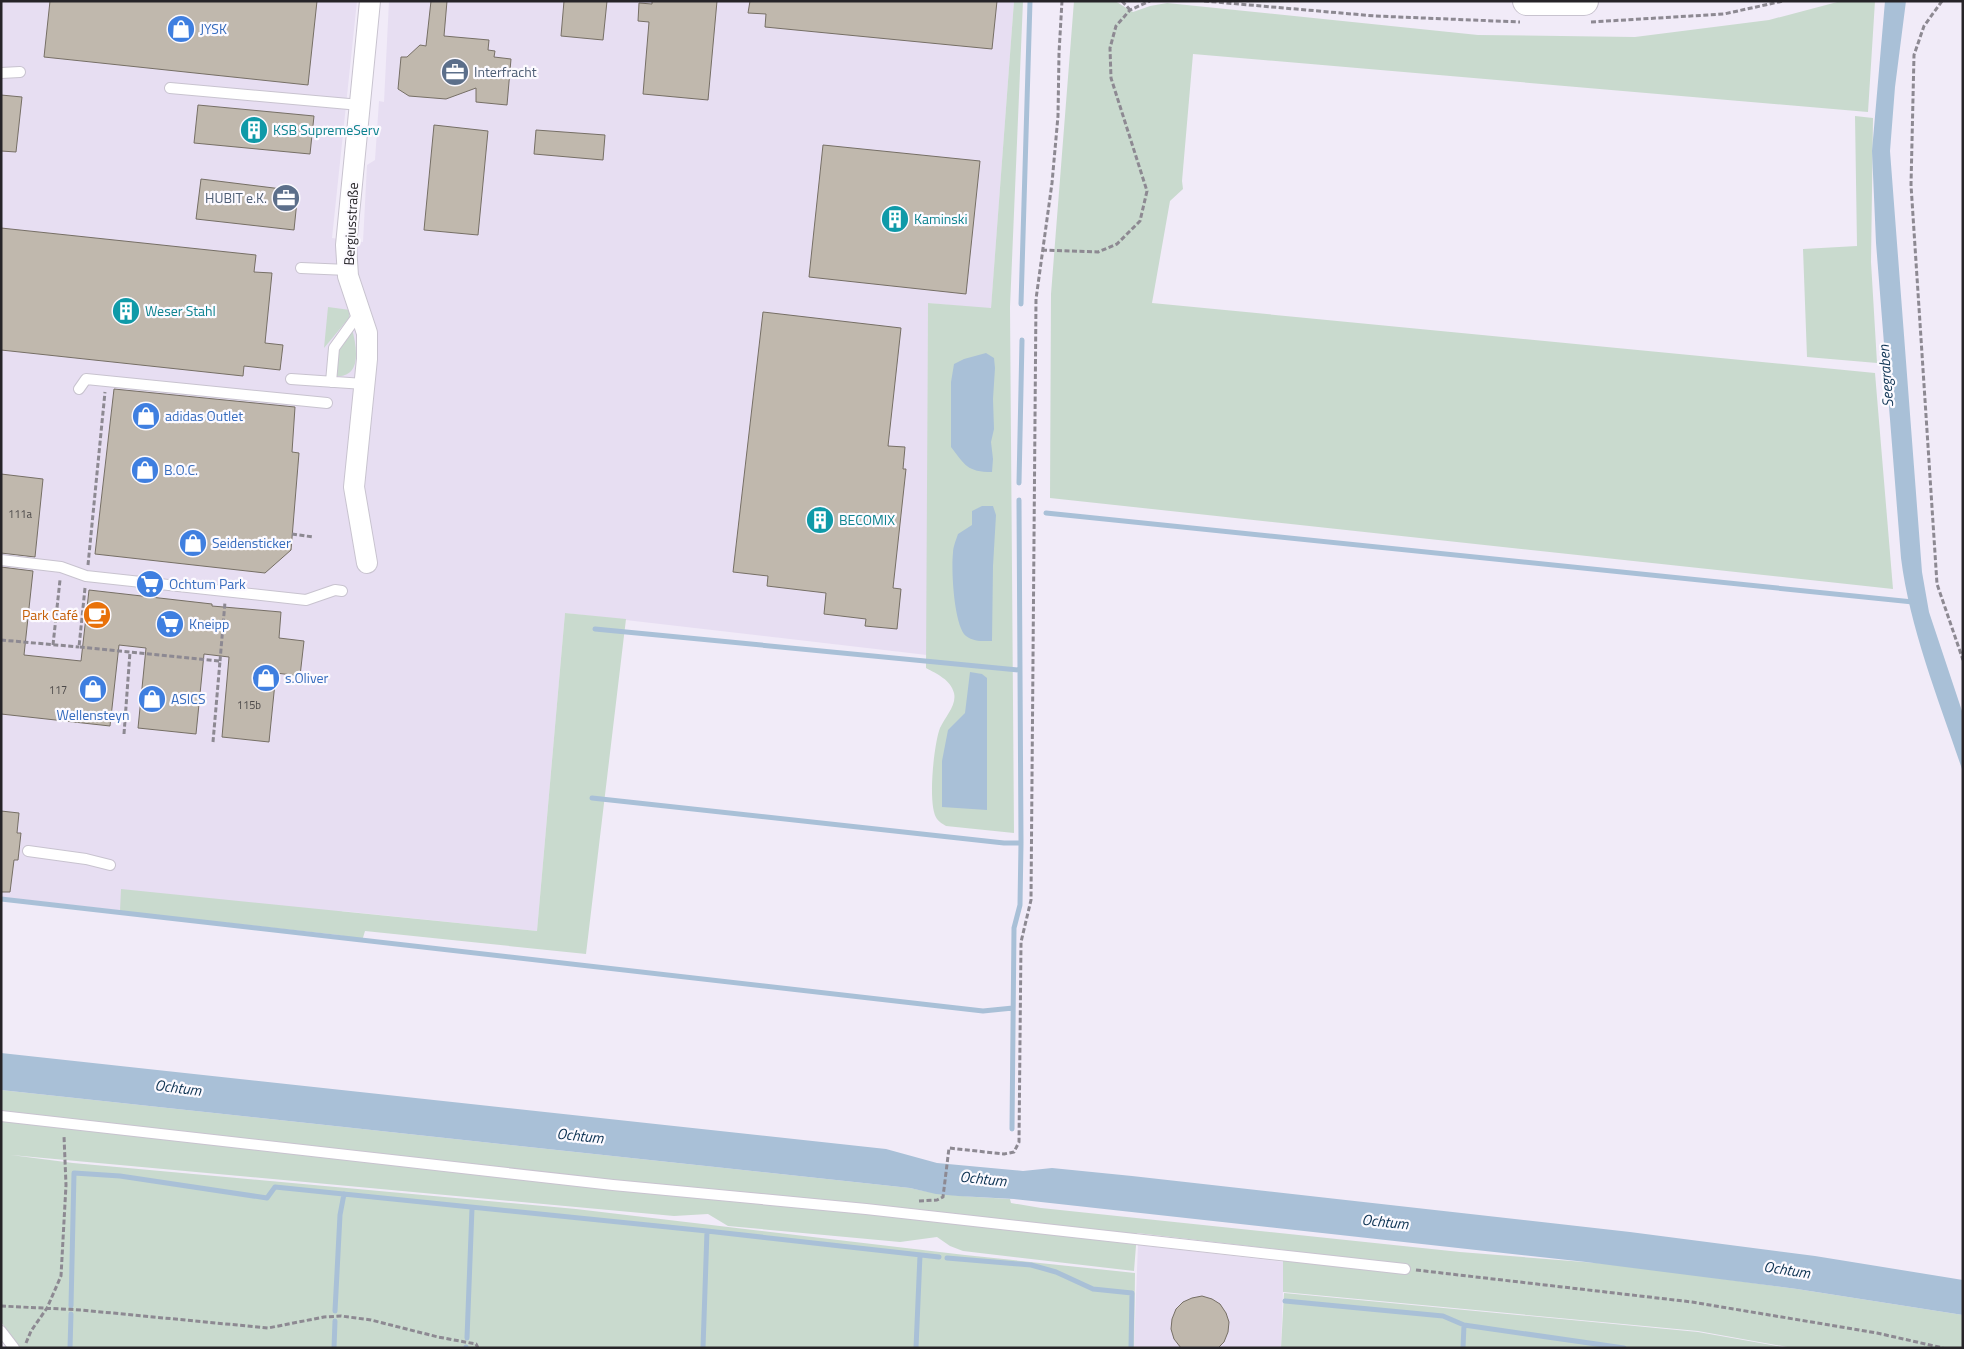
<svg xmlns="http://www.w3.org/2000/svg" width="1964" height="1349" viewBox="0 0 1964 1349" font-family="'Titillium Web',sans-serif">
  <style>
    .built { fill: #e7def2 }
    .green { fill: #c9dace }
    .water { fill: #a9c0d7 }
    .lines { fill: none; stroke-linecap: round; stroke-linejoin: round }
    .stream { stroke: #a9c0d7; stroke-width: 5 }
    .building { fill: #c0b8ad; stroke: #766f65 }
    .service-casing { stroke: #c8c3cf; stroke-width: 12 }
    .minor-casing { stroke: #c8c3cf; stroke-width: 22 }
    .secondary-casing { stroke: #c8c3cf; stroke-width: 30 }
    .path { stroke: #8d8992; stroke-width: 3; stroke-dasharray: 5 2.5; stroke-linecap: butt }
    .service { stroke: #fff; stroke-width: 10 }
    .minor { stroke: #fff; stroke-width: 20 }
    .secondary { stroke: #fff; stroke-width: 28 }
    .labels { text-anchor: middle; stroke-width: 4.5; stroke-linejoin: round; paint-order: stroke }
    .number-label { font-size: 11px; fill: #4c4949 }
    .shop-label { font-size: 14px; fill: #366cbe; stroke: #fcfaff; text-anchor: start }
    .service-label { font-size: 14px; fill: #4e5e75; stroke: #fcfaff; text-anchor: start }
    .culture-label { font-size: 14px; fill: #0d838f; stroke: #fcfaff; text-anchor: start }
    .street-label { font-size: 14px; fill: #262428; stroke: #fcfaff }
    .food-label { font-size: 14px; fill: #c56008; stroke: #fcfaff; text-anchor: end }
    .water-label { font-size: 15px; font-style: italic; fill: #0d3353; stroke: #fcfaff }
  </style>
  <rect width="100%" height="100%" fill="#f1ebf8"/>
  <path class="built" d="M1,1H357L332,238L363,242L367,165L375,160L379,101L384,102L389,1H1014L991,309L928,303L927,655L565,613L537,931L342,911L339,935L1,897Z
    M1138,1245L1284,1262L1281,1348H1134Z"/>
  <path class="green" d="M1014,1H1023L1010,307L1014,833L946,826C943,824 939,822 937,819C927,806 934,743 940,728C945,717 957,705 954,693C951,680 937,674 926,668L928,303L991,308Z
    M1074,1H1115L1133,12L1150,6L1167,3L1478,35L1635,37L1769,20L1841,1H1875L1868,112L1193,54L1182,181L1183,189L1170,201L1152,303L1875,373L1893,589L1050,498L1051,294Z
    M1855,116L1873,118L1871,262L1877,363L1807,357L1803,249L1857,246Z
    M328,307L350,310L349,318L324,348Z
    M352,329C357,347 362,378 336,376L338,350Z
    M565,613L626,619L586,954L365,931L362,941L339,935L120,911L121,889L537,931Z
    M1,1090L910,1188C944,1196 976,1197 1010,1199L1011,1203L1041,1208L1460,1252L1622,1265L1797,1289L1963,1315V1348H1793L1698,1331L1283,1292V1250L1137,1233L1134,1271L963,1251L950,1246L937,1237L900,1242L728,1226L708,1214L674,1216L11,1155L73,1163L576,1209L965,1255L1135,1273L1134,1348H20L1,1322Z
    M1284,1293L1698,1332L1788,1348H1281Z"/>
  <path class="water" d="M1885,1H1906L1895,87L1890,151L1922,572L1929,612L1963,714V772C1940,703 1910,630 1901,558L1876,243L1872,151Z
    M986,353L994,358L995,368L993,399L994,429L991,442L993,459L992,472C967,472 965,465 951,447V382L954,364L964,359Z
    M982,506H993L996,515L993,566L992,641C983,641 974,642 966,636C954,626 951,569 953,553C953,547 956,540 958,534L972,525V511Z
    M970,672L982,674L987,678V810L942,807V761L948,730L965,713Z
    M1,1053L886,1149L937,1163L1023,1171L1052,1168L1132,1176L1630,1232L1815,1256L1963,1280V1315L1797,1289L1586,1262L1014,1199L958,1196L936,1194L910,1188L1,1090Z"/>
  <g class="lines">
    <path class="stream" d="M1021,304L1030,1
      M1019,483L1022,340
      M1046,513L1913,602
      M595,629L1019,670
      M592,798L1004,843H1021
      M1,899L983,1011L1013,1008
      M1012,1129L1014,928L1020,905L1021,843L1019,500
      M947,1258L1031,1265L1056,1272L1093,1289L1132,1293L1131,1348
      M1285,1301L1443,1316L1464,1325L1624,1348
      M71,1306L74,1173L120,1176L267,1198L275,1187L707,1231L939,1257
      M335,1311L340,1215L344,1194
      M467,1338L472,1208
      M70,1348L71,1314
      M334,1348L335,1321
      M466,1348V1347
      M703,1348L707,1231
      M916,1348L920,1255
      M1463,1348L1464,1325"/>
  </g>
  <path class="building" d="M50,1H317L308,85L44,57Z
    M431,1H447L444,36L489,40L488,50L495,51L494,57L511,59L507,105L476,102V88L446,99L409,96L398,89L401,57H407L420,45L426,46Z
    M564,1H607L603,40L561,36Z
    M652,1H717L708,100L643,94L649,22L638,21L639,3L652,4Z
    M750,1H997L992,49L765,27L766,14L748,13Z
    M1,95L22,97L16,152L1,151Z
    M198,105L314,116L310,154L194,143Z
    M434,125L488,131L478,235L424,230Z
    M536,130L605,135L603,160L534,154Z
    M823,145L980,161L966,294L809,277Z
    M201,179L298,191L294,230L196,219Z
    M1,228L256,255L254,272L272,273L265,343L283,345L280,370L244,366L243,376L1,350Z
    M763,312L901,328L888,446L905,447L903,469H906L893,588L901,589L897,629L865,626L866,619L824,614L826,593L767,586L768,576L733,572Z
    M114,389L295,407L292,452L299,453L291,550L265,573L95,554Z
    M1,474L43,479L35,557L1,553Z
    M1,567L33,571L24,655L81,661L89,590L212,604V606L281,612L279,638L304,641L300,676L276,673L269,742L222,737L229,657L204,654L196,734L138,728L146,648L119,645L110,726L1,714Z
    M1,811L19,813L17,833H21L18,860H14L10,892H1Z
    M1202,1296L1212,1299L1220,1304L1226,1313L1229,1322L1228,1332L1224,1342L1218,1348H1181L1174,1339L1171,1329L1172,1319L1176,1309L1183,1302L1192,1298Z"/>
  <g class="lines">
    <defs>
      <path id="service" d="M1,73L20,72
        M170,88L360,105
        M301,268L348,270
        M291,379L364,384
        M331,382L334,348L360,312
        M79,389L86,379L327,403
        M1,560L61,567L86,576L306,600L335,590L342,591
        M28,851L86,859L110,865
        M1,1116L613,1185L866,1209L1405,1269
        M1,1331L14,1348"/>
      <path id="minor" d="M367,563L354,487L367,359V333L348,276L346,245L370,1"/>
      <path id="secondary" d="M1527,1H1584"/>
    </defs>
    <use href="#service" class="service-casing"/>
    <use href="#minor" class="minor-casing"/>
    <use href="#secondary" class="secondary-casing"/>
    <path class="path" d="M1122,1L1130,10
      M1204,1L1375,16L1520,22
      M1942,1L1924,26L1914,55L1911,185L1937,584L1963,660
      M1591,22L1724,14L1783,1
      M1042,250L1098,252L1117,244L1140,221L1147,191L1111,78L1110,48L1116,26L1130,10L1150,1
      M292,534L313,537
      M88,565L105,392
      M85,588L79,647L220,661L213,742
      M1,640L79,647
      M53,645L60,580
      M220,661L225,602
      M124,734L130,652
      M919,1201L937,1200L943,1197L949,1148L1004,1154L1014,1152L1019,1142L1021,942L1031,900L1036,299L1052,183L1058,116L1059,53L1062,1
      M1416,1270L1692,1302L1877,1333L1943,1348
      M1,1306L81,1310L268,1328L324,1317L341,1316L371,1320L438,1337L476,1344L478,1348
      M26,1343L31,1331L47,1308L61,1276L66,1185L64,1136"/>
    <use href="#service" class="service"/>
    <use href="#minor" class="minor"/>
    <use href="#secondary" class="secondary"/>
  </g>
  <defs>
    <symbol id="shop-disc" viewBox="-11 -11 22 22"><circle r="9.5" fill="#3f7fe0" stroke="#fcfaff"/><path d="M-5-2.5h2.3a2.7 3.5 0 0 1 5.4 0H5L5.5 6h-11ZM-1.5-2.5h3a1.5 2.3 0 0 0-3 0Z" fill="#fff"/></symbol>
    <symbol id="office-disc" viewBox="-11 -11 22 22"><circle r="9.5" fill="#5c6f8a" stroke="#fcfaff"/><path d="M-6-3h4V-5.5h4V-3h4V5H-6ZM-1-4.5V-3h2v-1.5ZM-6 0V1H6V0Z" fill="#fff"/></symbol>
    <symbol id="building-disc" viewBox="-11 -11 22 22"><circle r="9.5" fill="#0f9aa8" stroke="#fcfaff"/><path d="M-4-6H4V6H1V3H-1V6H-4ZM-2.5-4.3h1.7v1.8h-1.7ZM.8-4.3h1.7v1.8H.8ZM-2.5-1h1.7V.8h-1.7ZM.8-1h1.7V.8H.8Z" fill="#fff"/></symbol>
    <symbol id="supermarket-disc" viewBox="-11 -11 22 22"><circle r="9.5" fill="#3f7fe0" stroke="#fcfaff"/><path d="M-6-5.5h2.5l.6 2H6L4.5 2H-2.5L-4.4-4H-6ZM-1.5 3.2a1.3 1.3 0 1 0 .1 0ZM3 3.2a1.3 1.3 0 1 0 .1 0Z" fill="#fff"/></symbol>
    <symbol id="cafe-disc" viewBox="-11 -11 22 22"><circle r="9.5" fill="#e8710a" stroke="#fcfaff"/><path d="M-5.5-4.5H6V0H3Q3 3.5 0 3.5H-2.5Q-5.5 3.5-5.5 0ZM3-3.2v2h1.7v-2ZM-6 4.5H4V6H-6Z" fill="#fff"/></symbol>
  </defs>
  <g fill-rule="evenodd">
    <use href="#shop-disc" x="165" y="13" width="32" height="32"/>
    <use href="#office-disc" x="439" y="56" width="32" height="32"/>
    <use href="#building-disc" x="238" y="114" width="32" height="32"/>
    <use href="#office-disc" x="270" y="182" width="32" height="32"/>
    <use href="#building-disc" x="879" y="203" width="32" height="32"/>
    <use href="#building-disc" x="110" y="295" width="32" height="32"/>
    <use href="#shop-disc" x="130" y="400" width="32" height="32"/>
    <use href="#shop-disc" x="129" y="454" width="32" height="32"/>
    <use href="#building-disc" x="804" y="504" width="32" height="32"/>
    <use href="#shop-disc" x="177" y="527" width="32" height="32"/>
    <use href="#supermarket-disc" x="134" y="568" width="32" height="32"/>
    <use href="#cafe-disc" x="81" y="599" width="32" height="32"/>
    <use href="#supermarket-disc" x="154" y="608" width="32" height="32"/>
    <use href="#shop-disc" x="250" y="662" width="32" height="32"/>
    <use href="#shop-disc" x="77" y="673" width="32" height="32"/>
    <use href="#shop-disc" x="136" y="683" width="32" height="32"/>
  </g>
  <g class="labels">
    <g class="number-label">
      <text x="20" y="518">111a</text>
      <text x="58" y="694">117</text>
      <text x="249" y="709">115b</text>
    </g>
    <g class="shop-label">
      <text x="200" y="34">JYSK</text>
      <text x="165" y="421">adidas Outlet</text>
      <text x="164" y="475">B.O.C.</text>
      <text x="212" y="548">Seidensticker</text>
      <text x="169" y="589">Ochtum Park</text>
      <text x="189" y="629">Kneipp</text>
      <text x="285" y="683">s.Oliver</text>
      <text x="171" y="704">ASICS</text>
      <text x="93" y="720" text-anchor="middle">Wellensteyn</text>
    </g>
    <g class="service-label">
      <text x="474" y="77">Interfracht</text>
      <text x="267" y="203" text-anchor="end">HUBIT e.K.</text>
    </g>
    <g class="culture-label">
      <text x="273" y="135">KSB SupremeServ</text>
      <text x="914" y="224">Kaminski</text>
      <text x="145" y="316">Weser Stahl</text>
      <text x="839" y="525">BECOMIX</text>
    </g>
    <g class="street-label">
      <text transform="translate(351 224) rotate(-87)" y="5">Bergiusstraße</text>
    </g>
    <g class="food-label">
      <text x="78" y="620">Park Café</text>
    </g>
    <g class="water-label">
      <text transform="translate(1886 376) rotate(-94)" y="5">Seegraben</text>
      <text transform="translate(178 1088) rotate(7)" y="5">Ochtum</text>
      <text transform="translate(580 1136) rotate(6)" y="5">Ochtum</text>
      <text transform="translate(983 1179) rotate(6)" y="5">Ochtum</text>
      <text transform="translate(1385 1222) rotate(6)" y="5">Ochtum</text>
      <text transform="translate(1787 1270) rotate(9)" y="5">Ochtum</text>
    </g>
  </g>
  <rect width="1964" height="1349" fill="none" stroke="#262428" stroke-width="5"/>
</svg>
